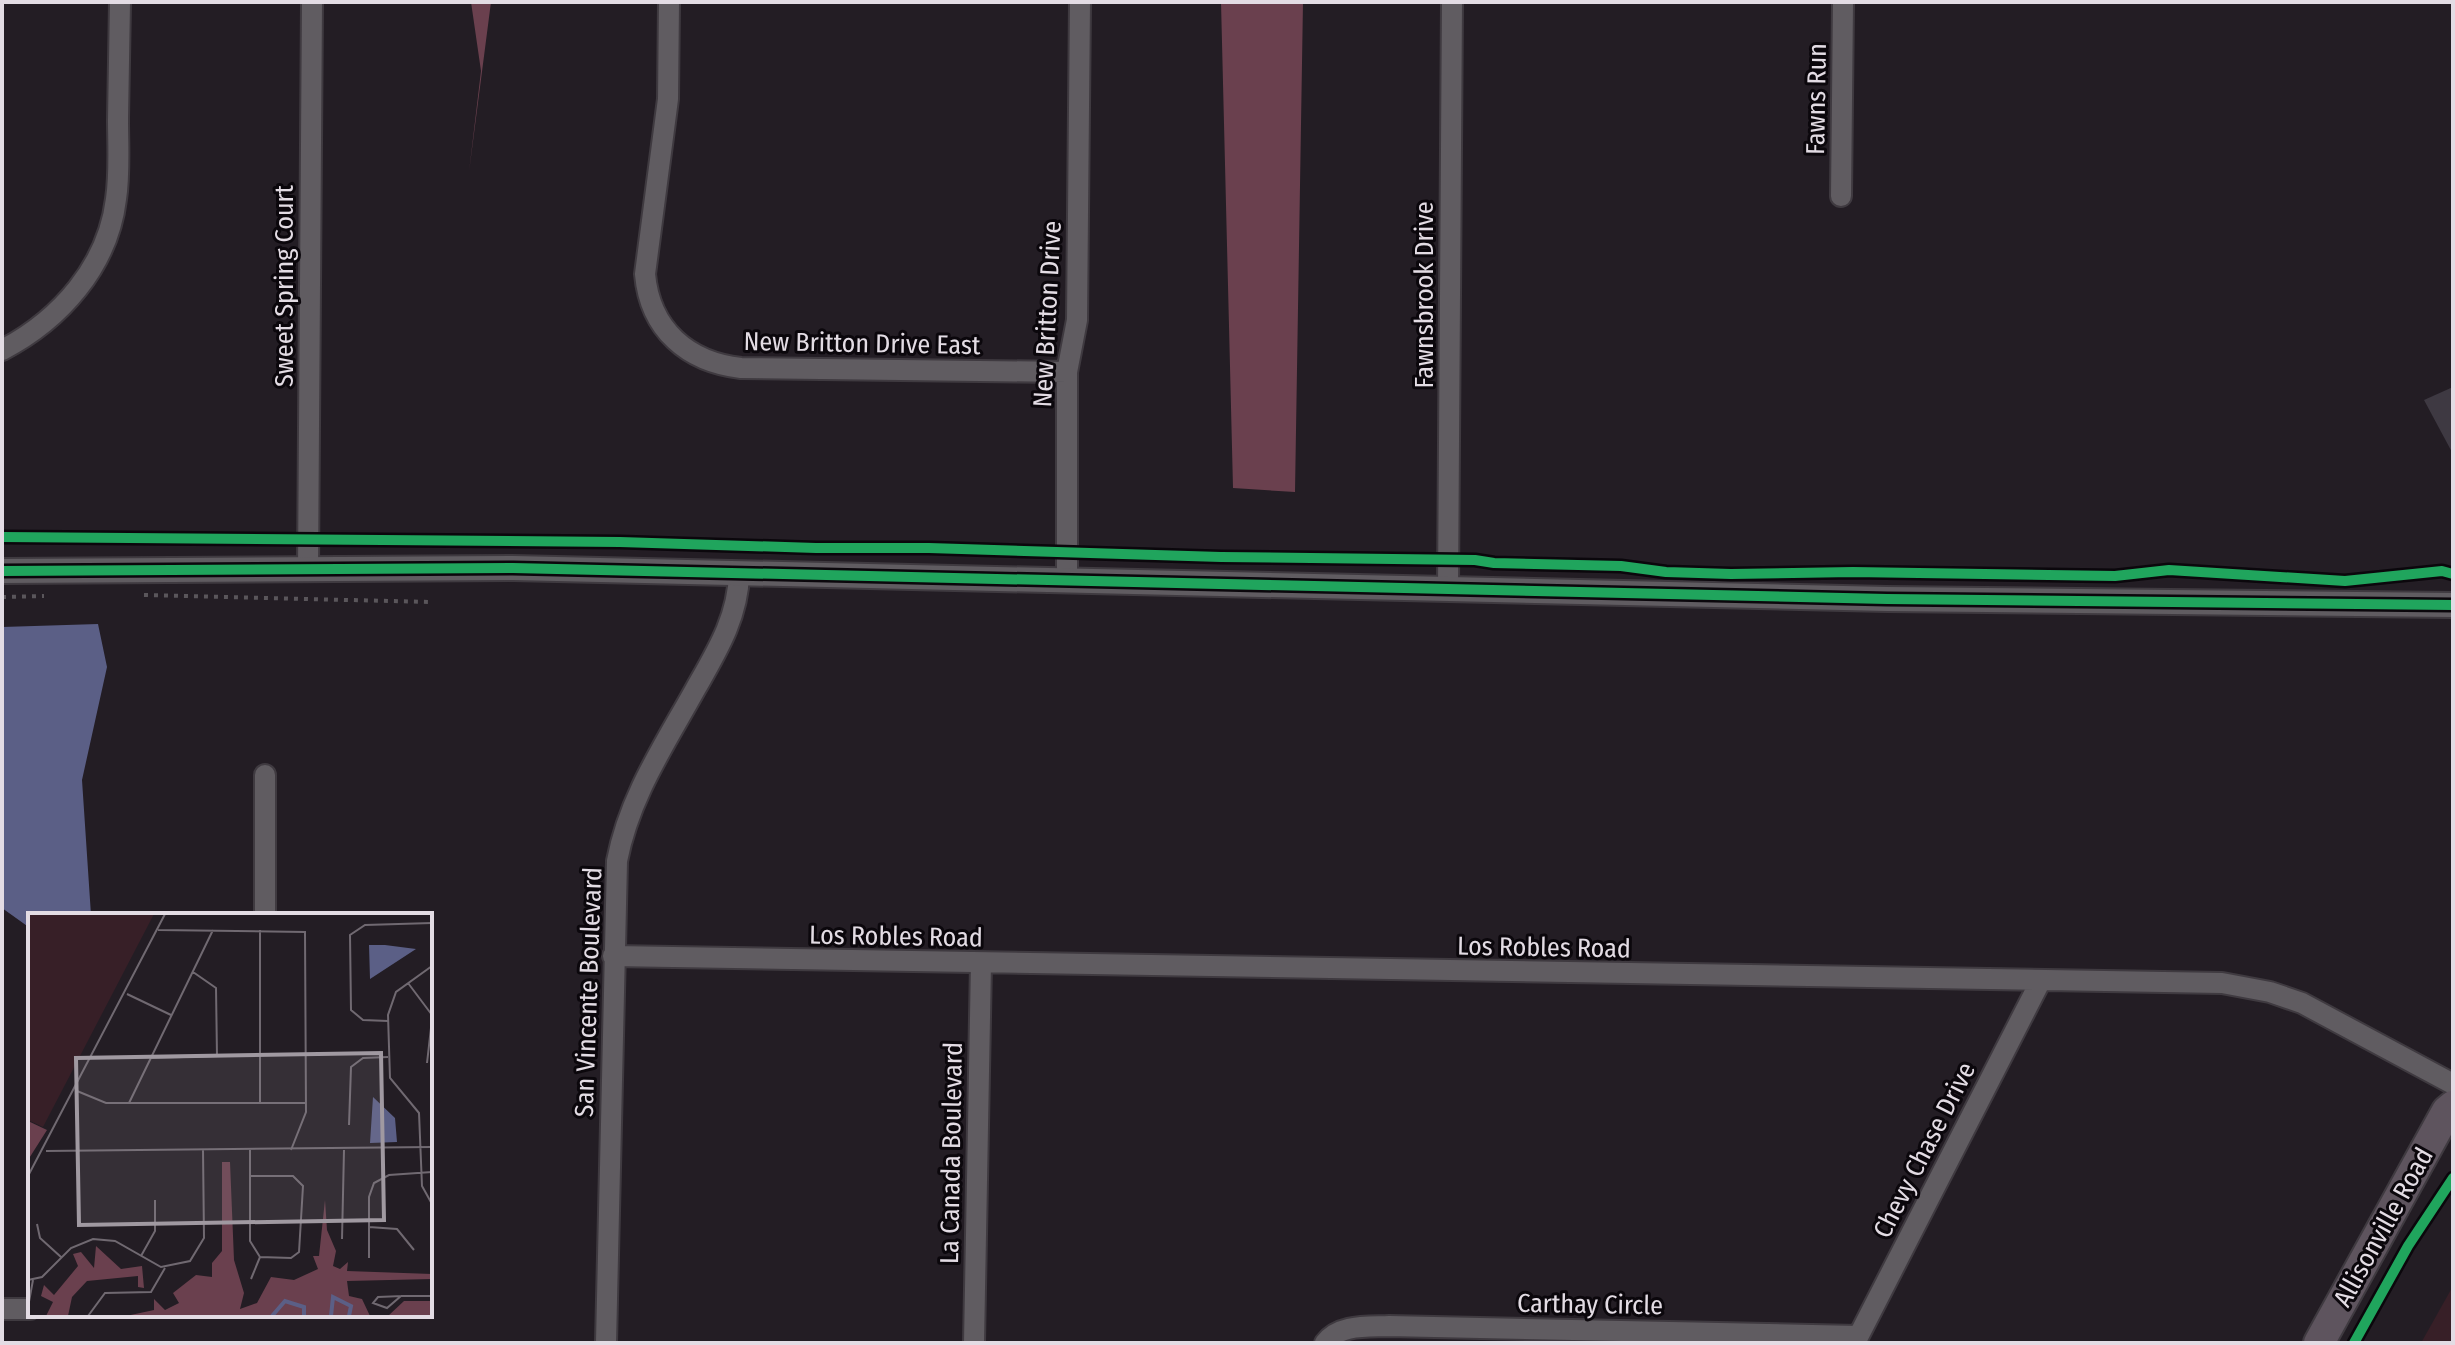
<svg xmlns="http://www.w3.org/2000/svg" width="2455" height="1345" viewBox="0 0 2455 1345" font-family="'Fira Sans Condensed',sans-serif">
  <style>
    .green { fill: #371f27 }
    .forest { fill: #6a404e }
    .water { fill: #5b5f86 }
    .building { fill: #3e3942 }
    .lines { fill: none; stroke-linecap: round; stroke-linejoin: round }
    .minor-casing { stroke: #3f3a40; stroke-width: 24 }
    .tertiary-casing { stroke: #3f3a40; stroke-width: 28 }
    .primary-casing { stroke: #3f3a40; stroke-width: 34 }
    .path { stroke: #5a565b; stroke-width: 4; stroke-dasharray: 4 6; stroke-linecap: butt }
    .minor { stroke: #605c61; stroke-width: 20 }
    .tertiary { stroke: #605c61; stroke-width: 24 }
    .primary { stroke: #5e545e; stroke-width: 30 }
    .cycleway-casing { stroke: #0b070c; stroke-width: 15 }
    .cycleway { stroke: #20a55d; stroke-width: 10 }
    .labels { text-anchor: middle; stroke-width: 6; stroke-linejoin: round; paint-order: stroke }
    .street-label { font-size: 26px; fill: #e3dce4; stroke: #0b070c }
    .inset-river { fill: none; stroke: #5b5f86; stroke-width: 4 }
    .inset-road { fill: none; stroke: #706971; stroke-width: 2 }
    .view { fill: #a099a1; fill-opacity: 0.15; stroke: #a099a1; stroke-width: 4 }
    .inset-edge { fill: none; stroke: #e3dce4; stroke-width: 4 }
  </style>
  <rect width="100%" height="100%" fill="#231d24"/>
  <path class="green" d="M2453,1286V1343H2421Z"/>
  <path class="forest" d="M471,2H491L469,172L481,71Z
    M1221,2H1303L1295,492L1233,488Z"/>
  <path class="water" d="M98,624L107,667L82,780L91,915H30V928L2,908V627Z"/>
  <path class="building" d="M2453,387V454L2424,400Z"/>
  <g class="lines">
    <defs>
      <path id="minor" d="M669,2L668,99L645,274C650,330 688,362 741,368L1067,372
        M1841,196L1843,2
        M2,350C60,320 108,266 116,199C120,173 118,145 118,119C119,80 119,41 120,2
        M308,570L312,2
        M1067,580V372L1077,320L1080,2
        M1448,589L1452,2
        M265,915V775
        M613,956L2222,983L2270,992L2302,1003L2451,1083
        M2,1309H30
        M606,1343L617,861C629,797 665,744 696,688C717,651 738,617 739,574
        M974,1343L981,963
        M1325,1343C1339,1324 1368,1327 1389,1326L1858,1336
        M1855,1343L2040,982"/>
      <path id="tertiary" d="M2,571L513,568L1887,599L2453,605"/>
      <path id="primary" d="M2319,1343L2447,1111L2453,1106"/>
    </defs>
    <use href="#minor" class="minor-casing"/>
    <use href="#tertiary" class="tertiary-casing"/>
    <use href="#primary" class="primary-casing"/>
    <path class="path" d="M144,595L431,602
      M2,597L44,596"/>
    <use href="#minor" class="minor"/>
    <use href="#tertiary" class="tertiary"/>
    <use href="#primary" class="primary"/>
    <defs>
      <path id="cycleway" d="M2,537L620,542L816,548H929L1221,557L1475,560L1494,563L1621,566L1666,572L1731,574L1853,572L2115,576L2169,570L2345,581L2442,571L2453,574
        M2,571L513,568L1887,599L2453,605
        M2354,1343L2408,1246L2453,1178"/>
    </defs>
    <use href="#cycleway" class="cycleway-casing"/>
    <use href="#cycleway" class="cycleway"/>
  </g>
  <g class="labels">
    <g class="street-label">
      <text transform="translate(1816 99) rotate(-89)" y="9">Fawns Run</text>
      <text transform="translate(284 286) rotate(-90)" y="9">Sweet Spring Court</text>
      <text transform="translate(1424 295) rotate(-90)" y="9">Fawnsbrook Drive</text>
      <text transform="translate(1047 314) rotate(-87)" y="9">New Britton Drive</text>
      <text transform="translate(862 343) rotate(1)" y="9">New Britton Drive East</text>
      <text transform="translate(896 936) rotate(1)" y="9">Los Robles Road</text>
      <text transform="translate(1544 947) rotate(1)" y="9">Los Robles Road</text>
      <text transform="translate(588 992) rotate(-88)" y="9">San Vincente Boulevard</text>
      <text transform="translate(1924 1150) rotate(-63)" y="9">Chevy Chase Drive</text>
      <text transform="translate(951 1153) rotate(-89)" y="9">La Canada Boulevard</text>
      <text transform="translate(2383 1227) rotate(-61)" y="9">Allisonville Road</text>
      <text transform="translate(1590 1304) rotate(1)" y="9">Carthay Circle</text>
    </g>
  </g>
  <g transform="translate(28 913)">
    <rect width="404" height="404" fill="#231d24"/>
    <path d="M0,1H126L15,214L0,207Z" fill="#371f27"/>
    <path d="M0,208L19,217L0,247ZM194,249H202L206,347L216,380L212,396L229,390L243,364L266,367L290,356L285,343H291L297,287L299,317L308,338L305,353L312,356L320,349L319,358L404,361V366L319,368L321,383L334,386L342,403H98L126,397V386L137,397L151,390L145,380L168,362L184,364V350L194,338ZM68,333L93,356L114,353L116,375L110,374V363L59,368L44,384L40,403H18L25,389L13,383L16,372L26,382L50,353L45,341L53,339L66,355ZM376,388H404V403H360Z" fill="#6a404e"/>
    <path d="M341,32H357L388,36L342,66ZM345,184L367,205L369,229L342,230Z" fill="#5b5f86"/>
    <path class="inset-river" d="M244,403L257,388L276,394V403M303,403L305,384L323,393L321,403"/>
    <path class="inset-road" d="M130,17L277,19L278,199L263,237M404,53L368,79L360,102L362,165L391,200L394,273L404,291M380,70L404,102M99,81L143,102M360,108L335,107L323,97L322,22L337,12L404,10M122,145L189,143L188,75L165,59M399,150L404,106M49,178L78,190H278M101,190L185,17M232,190V17M321,212L323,154L335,145L360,144M222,237V328L232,344L223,366M18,238L404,234M0,263L137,1M223,263H265L275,273L271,339L263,345L232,344M9,311L12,325L33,344M341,314L369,316L386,337M314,326L316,237M113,343L127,318V287M341,345V284L346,270L361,262L404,259M0,367L14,364L43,335L65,326L87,328L133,354L162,348L176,325L175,237M373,383L359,395L345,390L350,384ZM373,383H404M0,394L5,367M60,403L77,380L123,379L137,355"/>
    <path class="view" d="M353,140L356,307L51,312L48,145Z"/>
    <rect width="404" height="404" class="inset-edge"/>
  </g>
  <rect width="2455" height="1345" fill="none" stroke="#e3dce4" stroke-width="8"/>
</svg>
